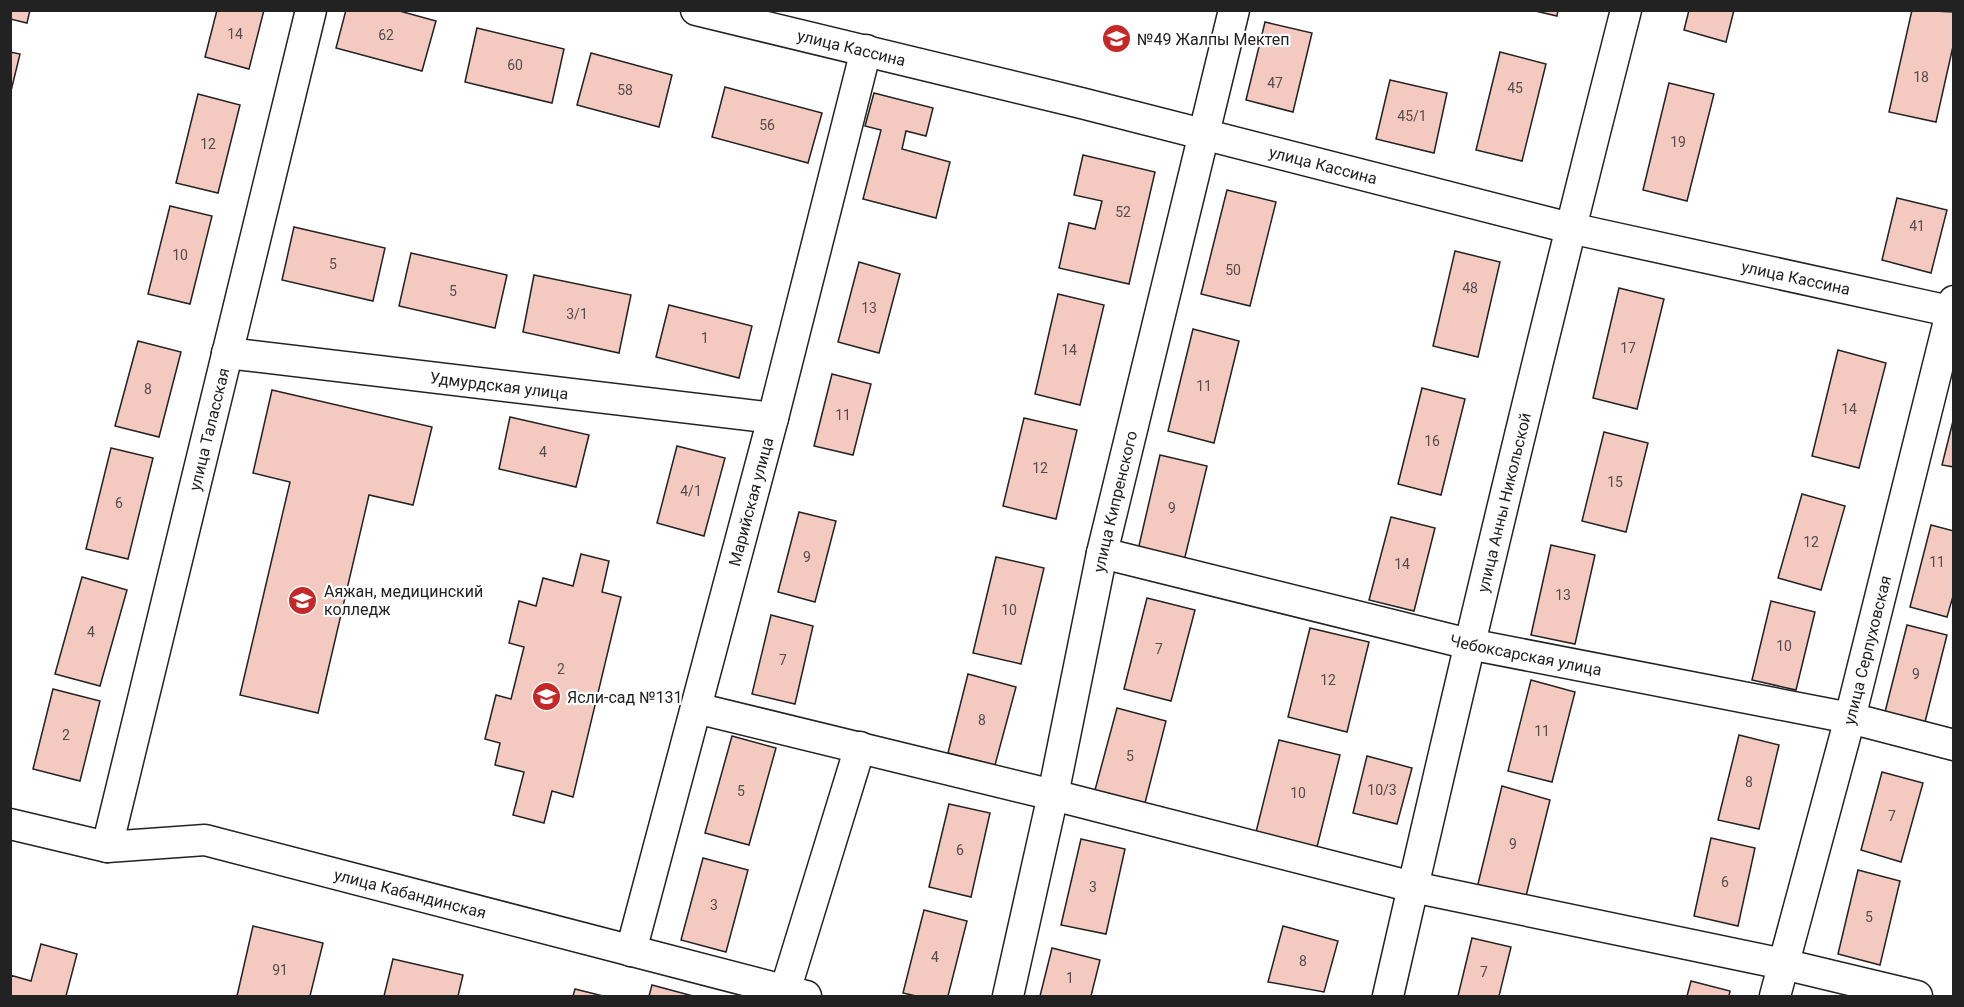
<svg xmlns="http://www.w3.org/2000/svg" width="1964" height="1007" viewBox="0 0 1964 1007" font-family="Roboto,sans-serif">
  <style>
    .building { fill: #f3c9c0; stroke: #222; stroke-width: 1.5 }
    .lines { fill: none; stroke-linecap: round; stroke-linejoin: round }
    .street-casing { stroke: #222; stroke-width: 33 }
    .street { stroke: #fff; stroke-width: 30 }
    .labels { text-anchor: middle; stroke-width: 4.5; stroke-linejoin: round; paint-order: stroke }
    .number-label { font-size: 14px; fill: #564c4a }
    .poi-label { font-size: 16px; fill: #222; stroke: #fff; text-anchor: start }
    .street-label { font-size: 16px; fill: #222; stroke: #fff }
  </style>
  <rect width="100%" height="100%" fill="#fff"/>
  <path class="building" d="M10,10H30L27,23L10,19Z
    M217,10H264L249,69L205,57Z
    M346,10H396L436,21L422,71L336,48Z
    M1531,10H1558L1557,16Z
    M1689,10H1734L1726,42L1684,30Z
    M1912,10L1954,12V42L1936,122L1889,112Z
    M1265,22L1312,33L1293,112L1246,100Z
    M477,28L564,49L552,103L465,82Z
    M10,52L20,54L10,95Z
    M1500,52L1546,64L1522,161L1476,150Z
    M591,53L672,75L659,127L577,105Z
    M1390,80L1447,93L1434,153L1376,139Z
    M1669,83L1714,94L1687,201L1643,190Z
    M725,87L822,113L808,163L712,137Z
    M874,93L933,108L926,136L906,131L902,149L950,162L936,218L863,199L881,130L865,126Z
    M198,94L240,105L218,193L176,183Z
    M1083,155L1155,172L1129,284L1059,268L1069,223L1095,229L1102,201L1074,195Z
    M1227,190L1276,202L1250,306L1201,294Z
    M1897,198L1947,210L1931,273L1882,260Z
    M170,206L212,216L190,304L148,294Z
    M294,227L385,248L373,301L282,280Z
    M1455,251L1500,262L1478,357L1433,346Z
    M411,253L507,275L495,328L399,306Z
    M859,262L900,274L879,353L838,342Z
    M534,275L631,295L619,353L523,332Z
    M1619,288L1664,299L1637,409L1593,398Z
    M1058,294L1104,305L1080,405L1035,394Z
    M669,305L752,326L739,378L656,357Z
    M1193,329L1239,341L1214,443L1168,431Z
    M138,341L181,352L159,437L115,426Z
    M1838,350L1886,363L1859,468L1812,456Z
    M832,374L871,384L853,455L814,446Z
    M1422,388L1465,399L1441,495L1398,484Z
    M272,390L432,427L413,505L369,495L318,713L240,695L290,482L253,473Z
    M510,417L589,435L576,487L499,469Z
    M1954,417V467L1942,465Z
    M1024,418L1077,430L1056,519L1003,506Z
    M1604,432L1648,443L1626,532L1582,521Z
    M677,446L725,458L704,536L657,523Z
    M111,448L153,458L128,559L86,549Z
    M1160,455L1207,466L1184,561L1138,550Z
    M1802,494L1845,506L1821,590L1778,578Z
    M799,512L836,521L815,602L778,592Z
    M1391,517L1435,528L1414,611L1369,600Z
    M1931,525L1954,531V593L1947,617L1910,607Z
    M1551,545L1595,555L1575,644L1531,635Z
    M581,554L609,561L602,592L621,597L573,797L552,791L544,823L513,815L524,772L495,765L500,743L485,739L496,695L511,699L524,647L509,643L519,601L536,606L543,578L573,586Z
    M996,557L1044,568L1021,664L973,653Z
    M82,577L127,590L100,686L55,674Z
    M1147,598L1195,610L1171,701L1124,689Z
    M1771,601L1815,612L1796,690L1752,680Z
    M771,615L813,626L795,704L752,694Z
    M1907,625L1947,635L1925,722L1885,712Z
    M1310,628L1369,642L1347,732L1288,717Z
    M968,674L1016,687L995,765L948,753Z
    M1531,680L1575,692L1552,782L1508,771Z
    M53,689L100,701L80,781L33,769Z
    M1117,708L1166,721L1145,803L1095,790Z
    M1739,735L1779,745L1759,829L1718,820Z
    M732,736L776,748L749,845L705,833Z
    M1279,740L1340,755L1317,847L1256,832Z
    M1367,756L1412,768L1397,824L1353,813Z
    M1882,772L1923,783L1901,862L1861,850Z
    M1502,786L1550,800L1525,900L1477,888Z
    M949,804L990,813L971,897L929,887Z
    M1711,838L1755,848L1738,926L1694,916Z
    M1081,839L1125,849L1106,934L1061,925Z
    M703,858L748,870L726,952L681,940Z
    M1858,870L1900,881L1880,965L1838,954Z
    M924,910L967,921L948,996H916L903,993Z
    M253,926L323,943L310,996H237Z
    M1283,926L1338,941L1324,992L1268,982Z
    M1472,938L1511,947L1499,996H1458Z
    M41,944L77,954L66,996H10V975L31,981Z
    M1052,948L1100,960L1091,996H1040Z
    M393,959L463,975L458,996H384Z
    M1691,981L1730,991L1729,996H1687Z
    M652,985L693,996H649Z
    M575,989L603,996H573Z"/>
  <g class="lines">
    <defs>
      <g id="street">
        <path id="s1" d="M696,10L1081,103L1570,228L1954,312"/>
        <path id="s2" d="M227,353L773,418"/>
        <path id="s3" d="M1102,553L1469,644L1850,718L1954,745"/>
        <path d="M696,708L1053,795L1413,887L1783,964L1917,996"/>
        <path id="s4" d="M10,824L107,847L205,840L806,996"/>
        <path id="s5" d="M107,847L311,10"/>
        <path id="s6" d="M631,951L773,418L866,50"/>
        <path d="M785,991L860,747"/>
        <path id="s7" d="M1008,996L1053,795L1102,553L1234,10"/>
        <path id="s8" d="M1388,996C1463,667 1542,338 1626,10"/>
        <path id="s9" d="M1775,996L1850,718L1954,301"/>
      </g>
    </defs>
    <use href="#street" class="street-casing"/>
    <use href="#street" class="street"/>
  </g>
  <defs>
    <symbol id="school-disc" viewBox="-11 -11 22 22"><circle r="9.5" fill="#c62828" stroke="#fff"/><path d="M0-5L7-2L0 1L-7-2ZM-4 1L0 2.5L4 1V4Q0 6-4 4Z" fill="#fff"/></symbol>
    <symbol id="university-disc" viewBox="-11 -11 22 22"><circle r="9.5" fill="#c62828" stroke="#fff"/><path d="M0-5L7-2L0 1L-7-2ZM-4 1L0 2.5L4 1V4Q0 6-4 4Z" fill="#fff"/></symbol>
  </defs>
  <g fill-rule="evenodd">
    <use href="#school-disc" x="1100" y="22" width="33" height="33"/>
    <use href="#university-disc" x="286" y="584" width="33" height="33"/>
    <use href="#school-disc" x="530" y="680" width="33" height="33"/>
  </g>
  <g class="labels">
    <g class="number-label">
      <text x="235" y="39">14</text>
      <text x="386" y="40">62</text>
      <text x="515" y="70">60</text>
      <text x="1921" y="82">18</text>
      <text x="1275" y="88">47</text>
      <text x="1515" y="93">45</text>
      <text x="625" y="95">58</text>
      <text x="1412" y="121">45/1</text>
      <text x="767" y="130">56</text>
      <text x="1678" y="147">19</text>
      <text x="208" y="149">12</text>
      <text x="1123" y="217">52</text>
      <text x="1917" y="231">41</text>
      <text x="180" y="260">10</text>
      <text x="333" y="269">5</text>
      <text x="1233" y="275">50</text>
      <text x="1470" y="293">48</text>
      <text x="453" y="296">5</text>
      <text x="869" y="313">13</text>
      <text x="577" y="319">3/1</text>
      <text x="705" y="343">1</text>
      <text x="1628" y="353">17</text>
      <text x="1069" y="355">14</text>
      <text x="1204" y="391">11</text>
      <text x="148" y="394">8</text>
      <text x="1849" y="414">14</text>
      <text x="843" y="420">11</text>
      <text x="1432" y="446">16</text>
      <text x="543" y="457">4</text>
      <text x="1040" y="473">12</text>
      <text x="1615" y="487">15</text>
      <text x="691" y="496">4/1</text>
      <text x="119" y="508">6</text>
      <text x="1172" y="513">9</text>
      <text x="1811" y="547">12</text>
      <text x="807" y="562">9</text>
      <text x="1937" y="567">11</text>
      <text x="1402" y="569">14</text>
      <text x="1563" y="600">13</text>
      <text x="1009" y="615">10</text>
      <text x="91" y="637">4</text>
      <text x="1784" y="651">10</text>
      <text x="1159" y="654">7</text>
      <text x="783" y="665">7</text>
      <text x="561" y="674">2</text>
      <text x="1916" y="679">9</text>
      <text x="1328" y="685">12</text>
      <text x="982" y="725">8</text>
      <text x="1542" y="736">11</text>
      <text x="66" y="740">2</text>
      <text x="1130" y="761">5</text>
      <text x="1749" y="787">8</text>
      <text x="1382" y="795">10/3</text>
      <text x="741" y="796">5</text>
      <text x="1298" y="798">10</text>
      <text x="1892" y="821">7</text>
      <text x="1513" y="849">9</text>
      <text x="960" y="855">6</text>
      <text x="1725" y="887">6</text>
      <text x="1093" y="892">3</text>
      <text x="714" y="910">3</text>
      <text x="1869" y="922">5</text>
      <text x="935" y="962">4</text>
      <text x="1303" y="966">8</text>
      <text x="280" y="975">91</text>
      <text x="1484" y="977">7</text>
      <text x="1070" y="983">1</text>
    </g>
    <g class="poi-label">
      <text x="1137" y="45">№49 Жалпы Мектеп</text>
      <text x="324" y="597">Аяжан, медицинский<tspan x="324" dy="18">колледж</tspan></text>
      <text x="567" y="703">Ясли-сад №131</text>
    </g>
    <g class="street-label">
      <text dy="6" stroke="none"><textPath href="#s1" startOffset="160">улица Кассина</textPath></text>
      <text dy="6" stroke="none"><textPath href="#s1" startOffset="646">улица Кассина</textPath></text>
      <text dy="6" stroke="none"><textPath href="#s1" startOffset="1132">улица Кассина</textPath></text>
      <text dy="6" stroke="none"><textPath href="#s2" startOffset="274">Удмурдская улица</textPath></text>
      <text dy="6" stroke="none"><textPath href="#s5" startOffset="430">улица Таласская</textPath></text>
      <text dy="6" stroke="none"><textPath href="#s6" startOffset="465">Марийская улица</textPath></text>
      <text dy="6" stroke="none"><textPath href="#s7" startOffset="506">улица Кипренского</textPath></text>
      <text dy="6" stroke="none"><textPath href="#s8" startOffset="507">улица Анны Никольской</textPath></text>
      <text dy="6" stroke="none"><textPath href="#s9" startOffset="358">улица Серпуховская</textPath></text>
      <text dy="6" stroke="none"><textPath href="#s3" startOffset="436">Чебоксарская улица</textPath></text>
      <text dy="6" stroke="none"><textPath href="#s4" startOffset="410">улица Кабандинская</textPath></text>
    </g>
  </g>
  <rect width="1964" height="1007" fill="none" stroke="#222222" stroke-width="24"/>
</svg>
